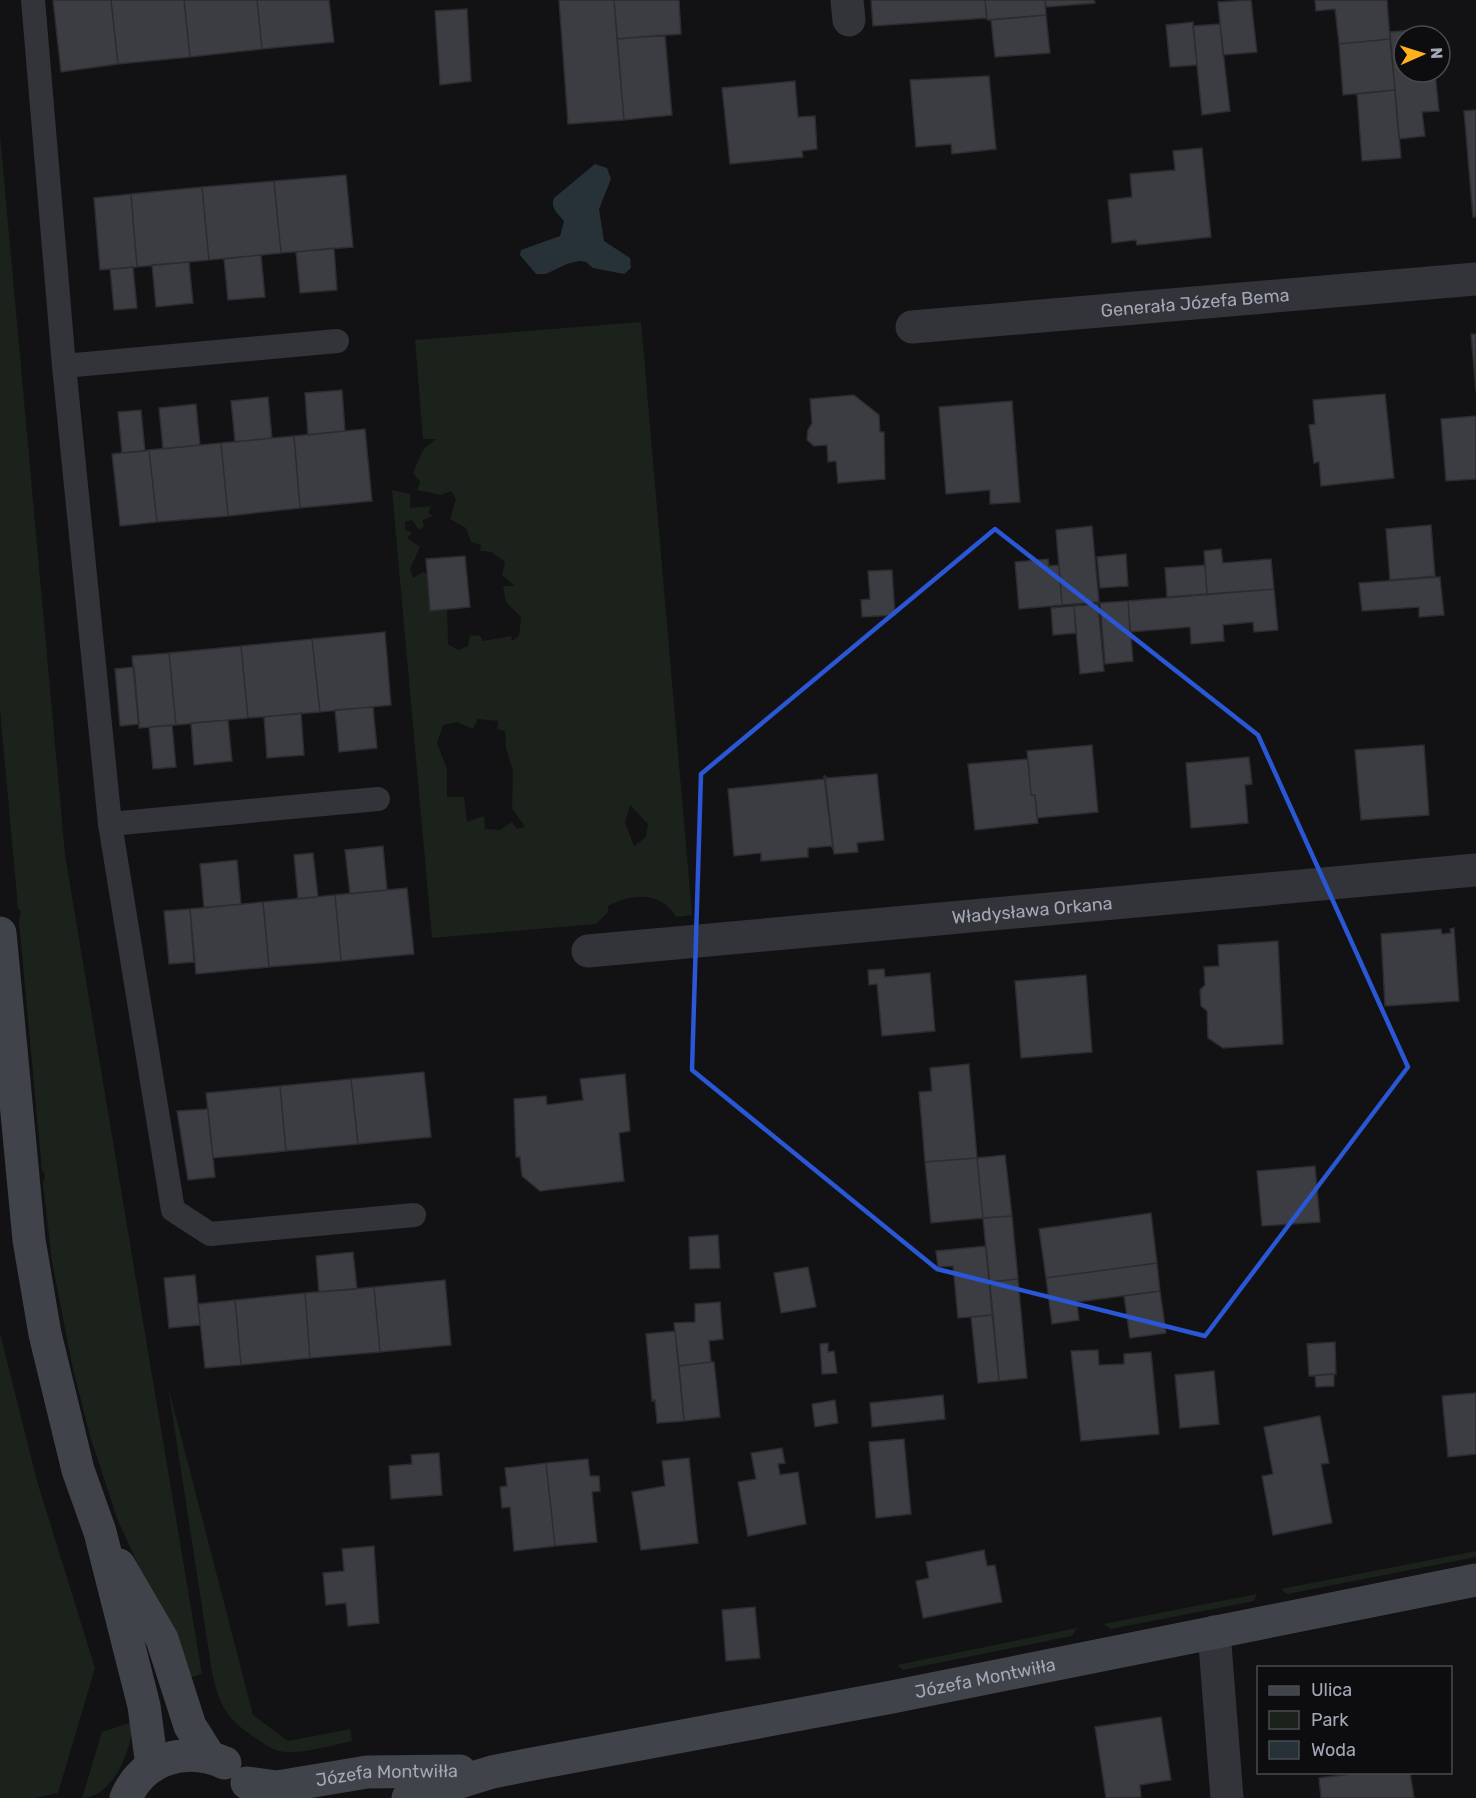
<svg xmlns="http://www.w3.org/2000/svg" width="1476" height="1798" viewBox="0 0 1476 1798" font-family="Rubik,sans-serif">
  <style>
    .green { fill: #1a221b; fill-rule: evenodd }
    .water { fill: #273138 }
    .building { fill: #3c3d42; stroke: #2c2c30; stroke-width: 1.5 }
    .lines { fill: none; stroke-linecap: round; stroke-linejoin: round }
    .lane { stroke: #323439; stroke-width: 24 }
    .street { stroke: #323439; stroke-width: 33 }
    .secondary { stroke: #404349; stroke-width: 33 }
    .marked { fill: none; stroke: #2a57d5; stroke-width: 4.5; stroke-linejoin: round }
    .labels { text-anchor: middle; stroke-width: 5; stroke-linejoin: round; paint-order: stroke }
    .street-label { font-size: 18px; fill: #a2a8b6; stroke: #0d0d0f }
  </style>
  <rect width="100%" height="100%" fill="#121214"/>
  <path class="green" d="M0,135L65,855L202,1674L189,1678L117,1518L90,1436L73,1369L52,1262L43,1184L45,1174L42,1171L19,921L21,912L18,908L0,709Z
    M641,322L692,915L676,917C662,891 631,893 608,906V912L596,924L432,938L392,490L410,494V508L431,506L428,513L433,516L422,520L424,526L419,530L412,520L405,522V529L412,533L407,538L420,547L410,569L413,578L423,572L436,578L447,605L448,644L458,650L468,646L470,635L480,636L483,641L511,636L512,641L519,636L521,617L506,602L503,586H515L502,575L505,562L492,552L480,551L481,545L471,542L466,528L450,519L456,499L451,491L441,495L417,490L420,482L413,473L423,450L436,439H423L415,340ZM478,719L498,721L497,729L505,731L506,748L513,771L512,808L525,827L517,829L512,822L500,830L485,829L484,816L467,822L464,797H447V769L437,743L443,725L457,722L473,729ZM630,805L648,824L646,837L634,846L625,822Z
    M0,1333L37,1481L95,1668L58,1793L35,1798H0Z
    M168,1386L253,1715L288,1741L350,1729L352,1741C332,1745 308,1753 287,1752C276,1752 267,1746 257,1739C227,1719 220,1708 212,1672Z
    M1476,1551V1557L1287,1594L1281,1589Z
    M1257,1594L1254,1601L1111,1629L1103,1624Z
    M1077,1628L1072,1636L903,1670L897,1665Z
    M132,1722C133,1748 113,1798 82,1798L102,1732Z"/>
  <path class="water" d="M595,164L607,168L611,179L599,209L604,241L630,258L631,268L624,274L593,268L586,262L579,261L567,264L546,274H536L520,255L521,250L560,236L564,221C558,214 550,208 554,198Z"/>
  <path class="building" d="M53,0H111L118,64L61,72Z
    M111,0H184L190,57L118,64Z
    M184,0H257L262,49L190,57Z
    M257,0H329L334,42L262,49Z
    M559,0H614L624,120L568,124Z
    M614,0H679L681,34L617,39Z
    M871,0H985L987,18L873,26Z
    M985,0H1045L1046,15L987,20Z
    M1045,0H1094L1095,3L1046,7Z
    M1251,0L1257,52L1223,55L1218,2Z
    M1315,0H1387L1390,39L1339,44L1335,9L1316,11Z
    M467,9L471,81L440,85L435,11Z
    M1046,15L1050,53L995,57L991,20Z
    M1193,22L1197,65L1170,67L1166,25Z
    M1220,24L1230,111L1202,115L1193,26Z
    M1431,28L1432,36H1404V72H1435L1439,111L1422,112L1425,136L1399,139L1390,32Z
    M665,35L672,115L624,120L617,39Z
    M1390,39L1395,90L1343,95L1339,44Z
    M989,76L996,149L952,154L951,144L916,147L910,80Z
    M795,81L798,117L815,116L817,149L802,151L803,157L730,164L722,88Z
    M1395,90L1401,158L1362,161L1357,94Z
    M1476,110V217H1473L1464,111Z
    M1202,148L1211,237L1137,245L1136,240L1112,243L1108,200L1132,197L1130,174L1175,170L1173,151Z
    M346,175L353,247L281,253L274,181Z
    M274,181L281,253L209,260L202,187Z
    M202,187L209,260L137,267L131,194Z
    M131,194L137,267L100,270L94,198Z
    M334,248L337,290L300,293L296,252Z
    M261,255L265,297L228,300L224,259Z
    M189,262L193,303L156,307L152,265Z
    M133,267L137,308L114,310L110,269Z
    M1471,334H1476V391Z
    M342,390L345,431L308,435L305,393Z
    M1385,394L1394,478L1321,486L1319,462L1314,463L1309,425L1315,424L1313,400Z
    M854,395L879,415L880,432H884L885,479L838,483L836,461L828,462L827,445L814,446L807,440L808,430L812,423L810,399Z
    M268,397L272,438L235,442L231,401Z
    M1012,401L1020,502L990,504V490L946,494L939,407Z
    M196,404L200,445L163,449L159,408Z
    M141,410L145,451L122,453L118,412Z
    M1476,416V479L1446,481L1441,419Z
    M365,429L372,501L300,508L294,436Z
    M294,436L300,508L228,516L221,443Z
    M221,443L228,516L157,522L149,450Z
    M149,450L157,522L120,526L112,454Z
    M1431,525L1435,576L1390,580L1386,529Z
    M1092,526L1099,602L1062,605L1056,530Z
    M1221,549L1223,563L1271,559L1274,589L1207,594L1204,551Z
    M1126,554L1128,586L1100,588L1097,557Z
    M465,556L470,607L430,611L426,559Z
    M1048,559L1049,566L1059,565L1062,605L1019,609L1015,562Z
    M1205,565L1207,594L1167,597L1165,568Z
    M892,570L895,615L862,617L861,600L870,599L868,571Z
    M1440,577L1444,615L1419,617V607L1362,611L1359,583Z
    M1274,589L1278,630L1254,632L1253,622L1223,625L1224,641L1191,644L1190,627L1130,632L1128,601Z
    M1128,601L1133,661L1105,664L1100,603Z
    M1098,604L1104,671L1080,674L1074,606Z
    M1074,606L1076,633L1053,635L1051,608Z
    M385,632L391,705L320,712L312,639Z
    M312,639L320,712L248,718L241,646Z
    M241,646L248,718L176,725L169,653Z
    M169,653L176,725L139,728L132,656Z
    M134,667L139,724L120,726L115,669Z
    M373,707L377,748L339,752L335,710Z
    M301,713L304,755L267,758L264,717Z
    M228,720L232,761L194,765L191,723Z
    M172,725L176,767L153,769L149,727Z
    M1092,745L1098,812L1037,818L1035,795H1031L1027,751Z
    M1424,745L1429,815L1361,820L1355,750Z
    M1249,757L1252,784L1245,785L1248,823L1191,828L1186,763Z
    M1028,759L1031,795H1035L1038,823L975,830L968,764Z
    M877,774L884,840L857,843L858,852L834,854L825,776L827,778Z
    M824,776L833,849L831,846L808,848V857L761,861V853L734,856L728,789L824,779Z
    M383,846L387,890L350,894L345,850Z
    M313,853L318,897L298,899L294,855Z
    M237,860L241,904L204,908L200,864Z
    M407,888L414,954L341,961L335,895Z
    M335,895L341,961L269,967L263,902Z
    M263,902L269,967L196,974L190,909Z
    M190,909L194,962L169,964L164,911Z
    M1454,928L1459,1001L1385,1006L1381,934L1441,929L1442,934L1451,933L1450,929Z
    M1278,941L1283,1044L1223,1048L1208,1038L1207,1011L1201,1006L1200,990L1205,985L1204,967L1219,966L1218,945Z
    M884,969L885,977L930,973L935,1031L882,1036L877,984L869,985L868,970Z
    M1086,975L1092,1052L1021,1058L1015,981Z
    M969,1064L977,1158L925,1162L919,1092L932,1091L930,1068Z
    M424,1072L431,1137L358,1144L351,1079Z
    M625,1074L630,1131L619,1133L624,1181L540,1191L522,1176L520,1157H516L514,1099L546,1096L547,1105L583,1100L580,1079Z
    M351,1079L358,1144L286,1151L280,1086Z
    M280,1086L286,1151L213,1158L206,1093Z
    M208,1109L215,1177L188,1180L177,1111Z
    M1005,1155L1012,1216L983,1218L977,1158Z
    M977,1158L983,1218L931,1223L925,1162Z
    M1315,1166L1320,1222L1262,1226L1257,1171Z
    M1151,1213L1157,1263L1046,1278L1039,1229Z
    M1012,1216L1018,1279L989,1282L983,1218Z
    M718,1235L720,1268L690,1269L689,1237Z
    M986,1246L993,1315L958,1318L953,1266L938,1267L936,1251Z
    M353,1252L357,1289L319,1292L316,1256Z
    M1157,1263L1160,1291L1077,1302L1079,1320L1052,1324L1046,1278Z
    M808,1267L816,1307L781,1313L774,1273Z
    M195,1275L200,1325L169,1328L164,1278Z
    M1018,1279L1027,1378L999,1381L989,1282Z
    M445,1280L451,1345L380,1352L374,1287Z
    M374,1287L380,1352L310,1358L305,1293Z
    M1160,1291L1166,1333L1130,1338L1124,1296Z
    M305,1293L310,1358L241,1365L235,1300Z
    M235,1300L241,1365L205,1368L198,1304Z
    M720,1302L723,1339L709,1341L711,1362L679,1366L674,1323L695,1322V1304Z
    M993,1315L999,1381L978,1383L971,1317Z
    M675,1331L684,1421L657,1423L655,1400L652,1401L646,1334Z
    M1335,1342L1336,1374L1309,1376L1307,1344Z
    M828,1343V1352L834,1351L837,1373L822,1374L820,1344Z
    M1098,1350L1099,1365L1124,1364V1354L1151,1352L1159,1434L1081,1441L1071,1351Z
    M711,1362H714L720,1417L684,1421L679,1366Z
    M1214,1371L1219,1424L1180,1428L1175,1375Z
    M1334,1374V1386L1316,1387L1315,1375Z
    M1476,1393V1454L1448,1457L1442,1396Z
    M943,1395L945,1419L872,1427L870,1403Z
    M835,1400L838,1423L815,1427L812,1404Z
    M1320,1416L1329,1463L1321,1464L1332,1523L1273,1535L1262,1476L1273,1474L1264,1427Z
    M904,1439L911,1514L876,1518L869,1442Z
    M782,1448L785,1463L778,1464L780,1475L798,1472L806,1524L748,1536L738,1482L756,1479L751,1453Z
    M439,1453L442,1495L391,1499L389,1466L412,1464L411,1455Z
    M689,1458L698,1543L641,1550L632,1492L665,1486L662,1461Z
    M588,1459L590,1476H599L600,1491L592,1492L597,1542L555,1546L546,1463Z
    M546,1463L555,1546L514,1551L510,1507L502,1508L500,1487L507,1486L505,1468Z
    M374,1546L379,1623L348,1626L346,1603L326,1605L323,1573L344,1571L342,1549Z
    M984,1550L987,1566L995,1565L1002,1602L923,1618L916,1581L929,1578L926,1562Z
    M755,1607L760,1658L726,1661L722,1610Z
    M1161,1717L1171,1780L1140,1785L1141,1797L1106,1798L1095,1727Z
    M1367,1772H1410L1414,1798H1321L1319,1778Z"/>
  <g class="lines">
    <path class="lane" d="M33,0L64,366L110,824L173,1210L210,1234L414,1215
      M64,366L337,341
      M110,824L378,799"/>
    <g class="street">
      <path d="M847,0L849,20"/>
      <path id="s1" d="M912,327L1476,279"/>
      <path id="s2" d="M588,951L1476,870"/>
      <path d="M1214,1632L1227,1798"/>
    </g>
    <g class="secondary">
      <path d="M0,933L29,1240L45,1334L78,1470L100,1532L144,1706L152,1766"/>
      <path d="M119,1565L162,1639L190,1726L209,1756"/>
      <path id="s3" d="M247,1783L277,1787L367,1772L460,1771"/>
      <path d="M126,1798C143,1758 186,1746 225,1763"/>
      <path id="s4" d="M408,1798L492,1772L527,1765L892,1697L1476,1580"/>
    </g>
  </g>
  <path class="marked" d="M995,529L1258,735L1408,1067L1205,1336L937,1269L692,1070L701,774Z"/>
  <g class="labels">
    <g class="street-label">
      <text dy="6" stroke="none"><textPath href="#s1" startOffset="284">Generała Józefa Bema</textPath></text>
      <text dy="6" stroke="none"><textPath href="#s2" startOffset="446">Władysława Orkana</textPath></text>
      <text dy="6" stroke="none"><textPath href="#s4" startOffset="590">Józefa Montwiłła</textPath></text>
      <text dy="6" stroke="none"><textPath href="#s3" startOffset="141">Józefa Montwiłła</textPath></text>
    </g>
  </g>
  <rect x="1257" y="1666" width="195" height="108" fill="#0d0d0f" stroke="#494b52" stroke-width="1.5"/>
  <rect x="1269" y="1686" width="30" height="9" fill="#404349" stroke="#494b52" stroke-width="1.5"/>
  <text x="1311" y="1696" font-size="18" fill="#a2a8b6">Ulica</text>
  <rect x="1269" y="1711" width="30" height="18" fill="#1a221b" stroke="#494b52" stroke-width="1.5"/>
  <text x="1311" y="1726" font-size="18" fill="#a2a8b6">Park</text>
  <rect x="1269" y="1741" width="30" height="18" fill="#273138" stroke="#494b52" stroke-width="1.5"/>
  <text x="1311" y="1756" font-size="18" fill="#a2a8b6">Woda</text>
  <g transform="translate(1422 54) rotate(87)"><circle r="28" fill="#0d0d0f" stroke="#494b52" stroke-width="1.5"/>
  <path d="M0-4.5L10 22L0 15L-10 22Z" fill="#ffb11e"/>
  <text y="-9" font-size="16" font-weight="bold" text-anchor="middle" fill="#a2a8b6">N</text>
  </g>
</svg>
